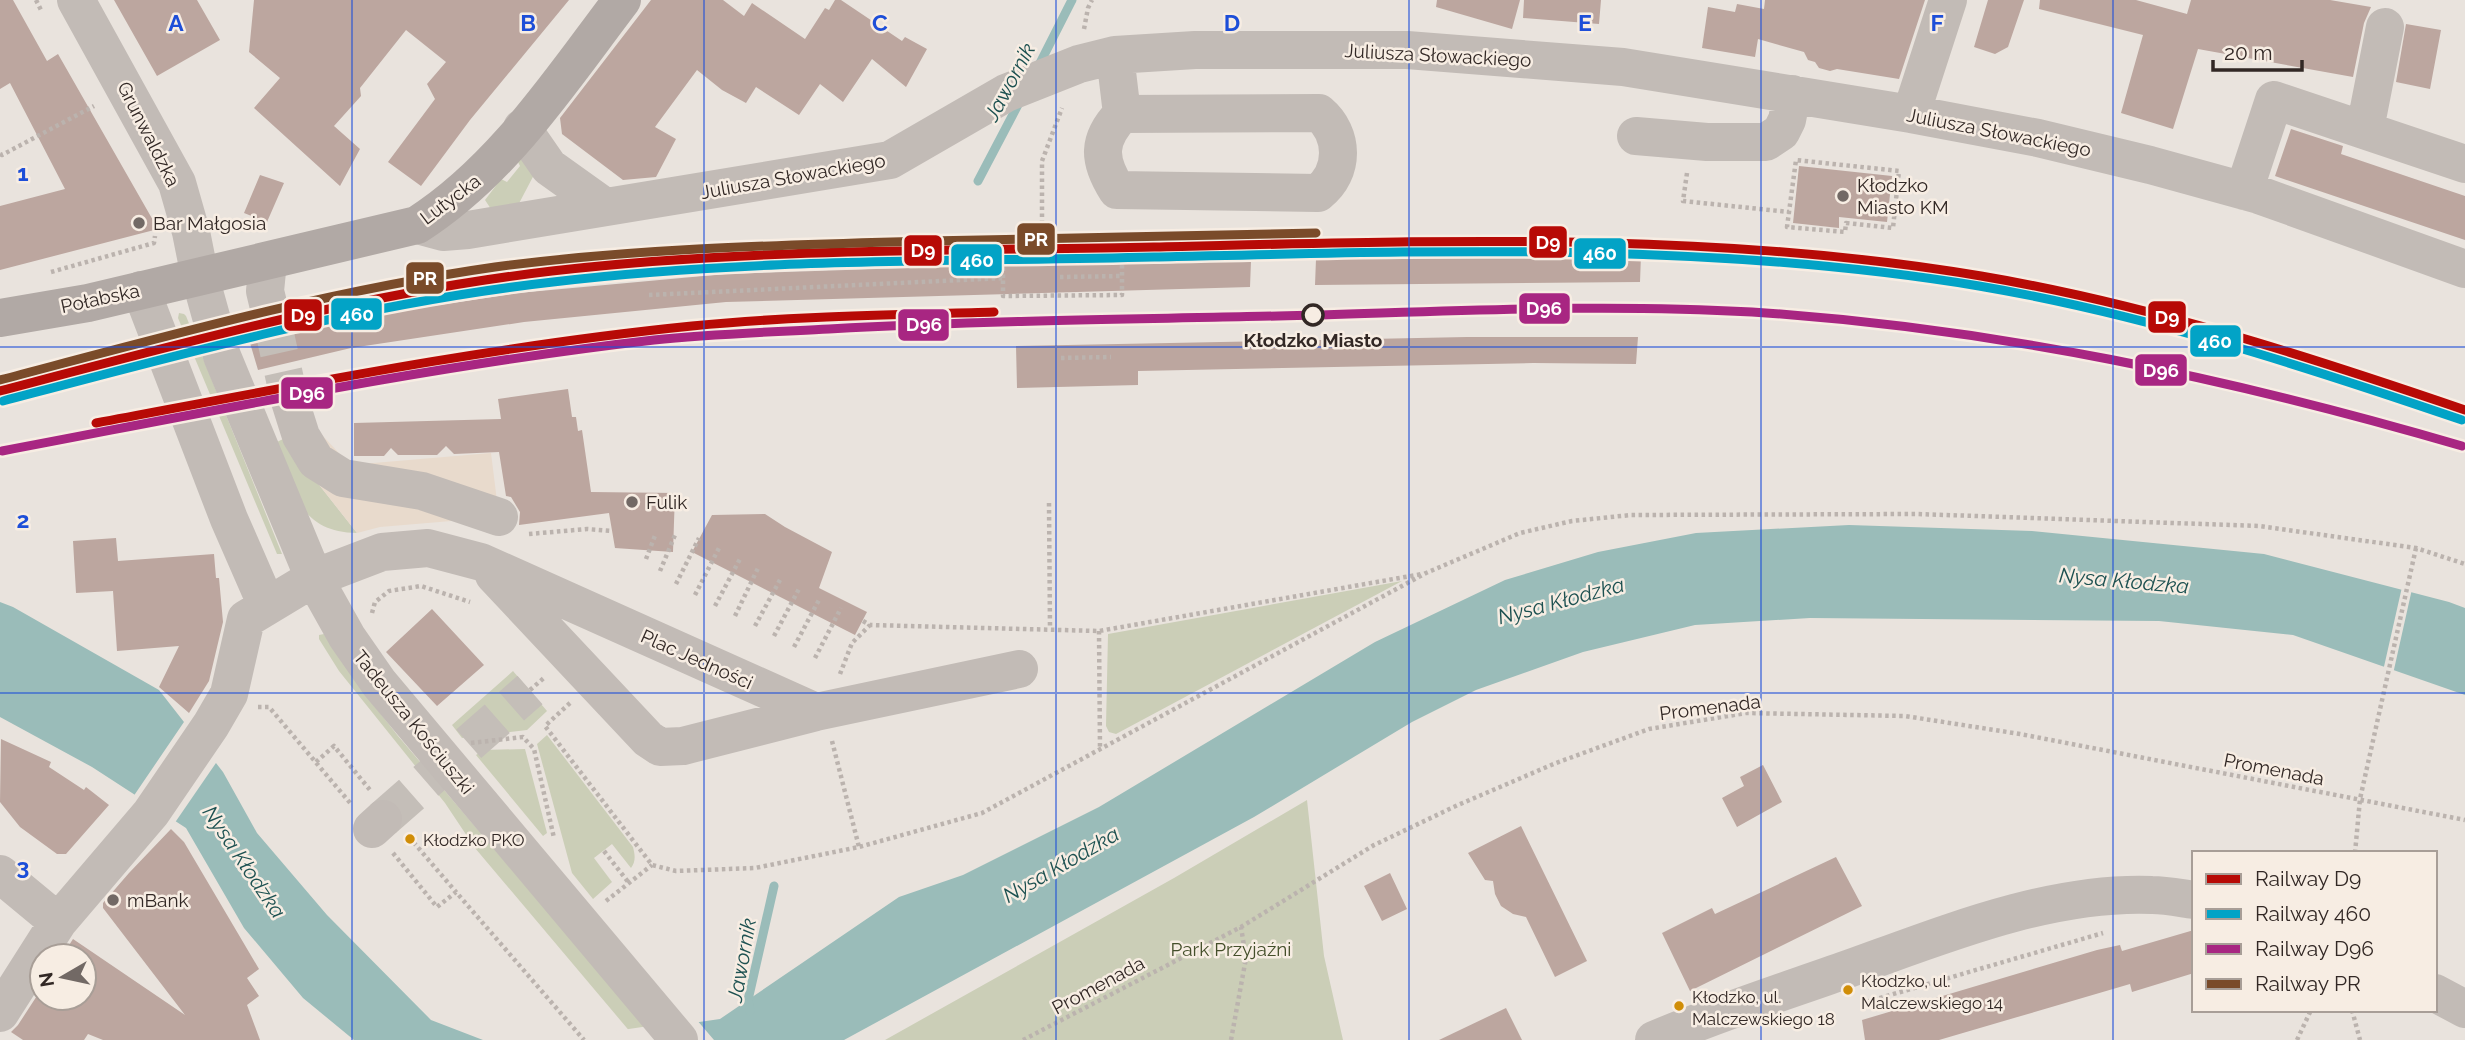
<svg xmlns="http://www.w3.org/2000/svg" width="2465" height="1040" viewBox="0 0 2465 1040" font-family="Raleway,sans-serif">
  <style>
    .green { fill: #cbceb7 }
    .plaza { fill: #e8dacc }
    .water { fill: #9abcb9 }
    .pier { fill: #e9e3dd }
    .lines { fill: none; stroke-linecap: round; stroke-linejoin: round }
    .stream { stroke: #9abcb9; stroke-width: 9 }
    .building { fill: #bca69f }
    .minor-tunnel { stroke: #c4beb8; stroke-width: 38; stroke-dasharray: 38 19; stroke-linecap: butt }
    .path { stroke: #bbb3ae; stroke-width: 4.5; stroke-dasharray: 3.5 3.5; stroke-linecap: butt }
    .minor { stroke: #c2bbb6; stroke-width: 38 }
    .major { stroke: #b1a9a5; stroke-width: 38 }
    .rail-1-casing { stroke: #f7ede3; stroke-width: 14 }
    .rail-2-casing { stroke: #f7ede3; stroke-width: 14 }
    .rail-3-casing { stroke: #f7ede3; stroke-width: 14 }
    .rail-4-casing { stroke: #f7ede3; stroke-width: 14 }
    .rail-1 { stroke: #b70a06; stroke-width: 9 }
    .rail-2 { stroke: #02a3c6; stroke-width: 9 }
    .rail-3 { stroke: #a82682; stroke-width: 9 }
    .rail-4 { stroke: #7a4b2a; stroke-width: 9 }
    .grid { fill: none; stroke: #1d4ed8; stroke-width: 2; stroke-opacity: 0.55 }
    .poi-dot { fill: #726965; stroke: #f7ede3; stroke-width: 2.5 }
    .stop-dot { fill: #f7ede3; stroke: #322825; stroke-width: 3.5 }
    .bus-dot { fill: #d08d07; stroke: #f7ede3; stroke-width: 2.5 }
    .labels { text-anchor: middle; stroke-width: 5; stroke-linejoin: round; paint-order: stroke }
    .bus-label { font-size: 17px; fill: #322825; stroke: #f7ede3; text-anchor: start }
    .street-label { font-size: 19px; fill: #322825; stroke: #f7ede3 }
    .poi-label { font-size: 19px; fill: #322825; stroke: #f7ede3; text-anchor: start }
    .stop-label { font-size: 19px; font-weight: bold; fill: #322825; stroke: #f7ede3 }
    .park-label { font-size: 19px; fill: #444f2a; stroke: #f7ede3 }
    .water-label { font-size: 21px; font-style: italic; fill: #1d5151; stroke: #f7ede3 }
    .grid-label { font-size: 23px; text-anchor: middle; font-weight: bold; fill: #1d4ed8; stroke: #f7ede3; stroke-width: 5; stroke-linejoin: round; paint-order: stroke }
    .line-badge { stroke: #f7ede3; stroke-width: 2.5 }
    .badge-label { font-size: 19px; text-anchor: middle; font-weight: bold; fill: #fff }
  </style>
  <rect width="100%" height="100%" fill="#e9e3dd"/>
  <path class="green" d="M526,154L536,171L515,211L495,215L485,200L501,179L507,182L520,166L518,162Z
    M179,313L184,314L186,316L282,554H277L178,318Z
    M283,439L357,533C298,532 293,489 273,444Z
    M1402,581L1116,734L1109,732L1106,726L1108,634Z
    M324,634L362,690L398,736L657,1040H637L475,848L445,803L339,671L319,639V635Z
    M513,671L547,711L527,730L462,738L452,725Z
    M547,735L633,847C635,855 636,861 631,868L612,844L594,858L612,882L593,899L572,873L537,744Z
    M525,749L547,833L543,836L476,755L483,750Z
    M1307,800L1324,956L1343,1040H885L1174,878Z"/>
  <path class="plaza" d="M322,435L350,465L491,453L499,517L380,527L357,533L283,439Z"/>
  <path class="water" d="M1849,525L2032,531L2264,554L2449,602L2465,608V695L2293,635L2159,621L1810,618L1695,625L1583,652L1476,690L1412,722L1254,817L844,1040H575L720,1019L899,897L963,875L1099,807L1375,642L1505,580L1598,552L1696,533Z
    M0,602L13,607L159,690L223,772L257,833L327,915L431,1020L483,1040H354L303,998L244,928L186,828L92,767L0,717Z"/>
  <path class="pier" d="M2402,587L2412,589L2393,674L2383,671Z
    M186,719L218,760L174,824L133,797Z
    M696,1019L714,1040H572L575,1037Z"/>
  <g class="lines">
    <path class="stream" d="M1038,67L1072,0
      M978,181L1020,101
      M750,1011L748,1000L774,886"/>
  </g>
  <path class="building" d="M0,0H13L47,61L58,54L158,229L0,270V206L65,189L10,83L0,89Z
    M114,0H197L220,40L157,76Z
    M254,0H569L470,120L421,186L388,162L435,99L427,84L446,62L406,30L360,88L361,96L334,126L360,149L340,186L254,108L280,78L249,52Z
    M651,0H723L744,16L752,3L805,39L825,8L829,10L835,0H841L902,41L905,37L927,49L906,87L872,59L843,102L820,84L799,115L756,87L746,103L722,90L697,70L655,127L676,139L656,177L623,180L562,134L560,118Z
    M1437,0H1520L1512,29L1436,7Z
    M1524,0H1601L1599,24L1523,18Z
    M1765,0H1925L1899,79L1837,69L1830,71L1819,68L1815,62L1808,60L1804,52L1758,39L1755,57L1702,48L1708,7L1735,12L1737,4L1764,9Z
    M1988,0H2024L2008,47L1995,54L1974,47Z
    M2040,0H2136L2187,14L2191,0H2330L2371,7L2364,23L2353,77L2198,49L2173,129L2121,113L2143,35L2039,9Z
    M2406,24L2441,30L2430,89L2396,82Z
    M2291,129L2343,146L2341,154L2465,196V240L2275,176Z
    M1799,166L1892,176L1887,222L1839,217V228L1793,223Z
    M260,175L284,183L267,222L244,213Z
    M1641,255L1640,282L1315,285L1316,259Z
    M1251,261L1250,287L726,302L524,322L351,348L258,370L250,343L346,319L518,293L725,274L968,266Z
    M1467,337H1638L1636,364L1533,363L1138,371V385L1017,388L1016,346Z
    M568,389L572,417H576L578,431L582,430L591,492L675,493L673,552L615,548L609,513L519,525L520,512L511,497L506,496L499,452L454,454L446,446L437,455H398L391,448L384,456H354V423L501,419L498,399Z
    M765,514L785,527L832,552L819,588L867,612L855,635L692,552L712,515Z
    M116,538L118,561L214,554L216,578H219L223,622L209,681L189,713L159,687L179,646L117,651L113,591L76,593L73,541Z
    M432,609L484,665L437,706L386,652Z
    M1,739L51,762L49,767L84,790L86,787L109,805L66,854H57L20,827L0,802Z
    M1763,765L1782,802L1737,827L1722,798L1744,786L1740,777Z
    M1521,826L1587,961L1555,977L1526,917L1513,914L1501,906L1495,894L1493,881L1485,880L1468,853Z
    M171,829L184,842L259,969L247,978L259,996L247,1005L260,1040H103L88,1034L84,1040H23L11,1032L18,1025L42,988V998H84V956H62L73,939L185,1015L103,908V903L129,873Z
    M1836,857L1862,906L1690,991L1662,933L1712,908L1715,914Z
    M1390,873L1407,909L1382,921L1364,886Z
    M2194,930V973L2132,992L2130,984L1939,1040H1865L1862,1020L2097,950L2120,945L2122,951Z
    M1506,1008L1522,1040H1439Z"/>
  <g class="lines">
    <path class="minor-tunnel" d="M271,316L289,398
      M383,819L530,690"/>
    <path class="path" d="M36,0L42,12
      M1084,29L1088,8L1092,0
      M0,154L2,155L94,106
      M1687,173L1683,201L1789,212L1796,160L1899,171L1893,228L1846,223L1845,232L1787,227L1789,212
      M1042,238V161L1062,108
      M51,272L154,243L155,236
      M1060,277L1122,276
      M649,295L1003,278V296L1122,295V260L1003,262V278
      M1061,358L1111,357
      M1049,503L1050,629
      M529,534L587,529L612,531
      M646,559L656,533
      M660,571L675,535
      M676,584L699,538
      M695,595L720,546
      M715,606L741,557
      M372,613L375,602L389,591L421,586L470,602
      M735,616L759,566
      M863,621L870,625L1099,631L1422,574
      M755,626L781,578
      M1099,631L1100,749
      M774,636L800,587
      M794,647L820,598
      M815,658L841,608
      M840,674L852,643L870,625
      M530,690L545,677
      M570,703L545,726L652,865L676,871L755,868L859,847L982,813L1426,573L1520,533L1572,521L1631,515L1918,514L2259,526L2416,548L2465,564
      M258,707H269L351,804
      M832,741L859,847
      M471,743L523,737L534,749L554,838
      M316,762L334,746L370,790
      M409,837L456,892
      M604,851L629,883
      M393,853L437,907L456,892L584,1040
      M2355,853L2360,799L2416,548
      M606,901L652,865
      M1866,1002L2103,933
      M2352,1010L2360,1040
      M1023,1040L1241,927L1374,845L1458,805L1556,763L1649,729L1746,713L1905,716L2020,734L2465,820
      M1231,1040L1246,958L1241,927
      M2297,1040L2311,1010"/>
    <path class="minor" d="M76,0L177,183L191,232L200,277L222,356L314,578L347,637L379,683L679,1040
      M1115,55L1122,114L1319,113C1344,134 1345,172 1318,193L1117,190C1098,160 1097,140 1122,114
      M1911,114L1948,0
      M522,128L549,167L605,207
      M2365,129L2385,27
      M1636,136L1707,142H1766L1781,132L1787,120L1792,94
      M2244,191L2274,100L2465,164
      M417,225L443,232L468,230L890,160L1006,93L1079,64L1115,55L1195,50H1407L1623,67L1911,114L2038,138L2150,165L2259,195L2465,269
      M268,261L265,291L271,316
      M141,290L229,519L267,606
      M289,398L301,436L316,461L343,478L422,491L499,517
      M494,575L648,739L660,747L683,746L816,712L1019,669
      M372,829L383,819
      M0,874L58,922
      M2435,993L2465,1009
      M0,1013L58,922L151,813L211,725L229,694L246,619L314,578L382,552L428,548L481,562L816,712
      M1654,1040C1717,1013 1783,992 1848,969C1943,935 2049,891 2152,895C2166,895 2180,898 2194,900"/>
    <path class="major" d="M0,318L88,303L417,225C503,170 561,80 622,0"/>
    <defs>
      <path id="rail-1" d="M0,391C182,343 364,293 552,271C751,248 954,251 1154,247C1430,241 1708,230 1981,276C2147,304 2307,356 2465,410
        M96,423C294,386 492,346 692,326C793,316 893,315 994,312"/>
      <path id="rail-2" d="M3,401C184,353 366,303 553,282C752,258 954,262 1154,257C1429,251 1706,241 1979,286C2144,314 2304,366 2462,420"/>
      <path id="rail-3" d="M2,451C219,410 435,365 654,340C712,334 770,332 829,329C978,321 1128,319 1278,316C1436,312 1594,303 1752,312C1994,328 2230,378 2462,446"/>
      <path id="rail-4" d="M0,380C163,337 327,291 495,267C638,248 784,245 928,241C1057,239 1187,235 1316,233"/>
    </defs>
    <use href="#rail-1" class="rail-1-casing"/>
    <use href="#rail-2" class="rail-2-casing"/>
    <use href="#rail-3" class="rail-3-casing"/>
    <use href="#rail-4" class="rail-4-casing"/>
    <use href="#rail-1" class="rail-1"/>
    <use href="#rail-2" class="rail-2"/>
    <use href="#rail-3" class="rail-3"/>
    <use href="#rail-4" class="rail-4"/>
  </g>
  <path class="grid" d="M352,0V1040M704,0V1040M1056,0V1040M1409,0V1040M1761,0V1040M2113,0V1040M0,347H2465M0,693H2465"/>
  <g class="poi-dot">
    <circle cx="1843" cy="196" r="7"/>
    <circle cx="139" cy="223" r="7"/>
    <circle cx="632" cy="502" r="7"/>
    <circle cx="113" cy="900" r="7"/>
  </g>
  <circle class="stop-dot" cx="1313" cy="315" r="10"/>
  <g class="bus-dot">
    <circle cx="410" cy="839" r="6"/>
    <circle cx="1848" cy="990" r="6"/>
    <circle cx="1679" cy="1006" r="6"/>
  </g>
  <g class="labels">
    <g class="bus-label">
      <text x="423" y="846">Kłodzko PKO</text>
      <text x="1861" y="987">Kłodzko, ul.<tspan x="1861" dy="22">Malczewskiego 14</tspan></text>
      <text x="1692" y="1003">Kłodzko, ul.<tspan x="1692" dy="22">Malczewskiego 18</tspan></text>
    </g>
    <g class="street-label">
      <text transform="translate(1438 55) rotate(3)" y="7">Juliusza Słowackiego</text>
      <text transform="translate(1999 132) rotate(11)" y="7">Juliusza Słowackiego</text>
      <text transform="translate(149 134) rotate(63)" y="7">Grunwaldzka</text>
      <text transform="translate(793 176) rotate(-10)" y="7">Juliusza Słowackiego</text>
      <text transform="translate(450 199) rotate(-37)" y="7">Lutycka</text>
      <text transform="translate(100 298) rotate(-12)" y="7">Połabska</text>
      <text transform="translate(697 659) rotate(24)" y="7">Plac Jedności</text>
      <text transform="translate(1710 707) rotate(-7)" y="7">Promenada</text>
      <text transform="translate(414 722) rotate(51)" y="7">Tadeusza Kościuszki</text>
      <text transform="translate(2274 769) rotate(11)" y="7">Promenada</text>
      <text transform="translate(1098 985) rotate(-28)" y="7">Promenada</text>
    </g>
    <g class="poi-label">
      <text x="1857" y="192">Kłodzko<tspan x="1857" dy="22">Miasto KM</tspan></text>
      <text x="153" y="230">Bar Małgosia</text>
      <text x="646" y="509">Fulik</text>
      <text x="127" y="907">mBank</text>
    </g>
    <g class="stop-label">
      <text x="1313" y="347">Kłodzko Miasto</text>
    </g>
    <g class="park-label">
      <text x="1231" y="956">Park Przyjaźni</text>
    </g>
    <g class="water-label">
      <text transform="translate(1010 82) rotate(-62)" y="7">Jawornik</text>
      <text transform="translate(2124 581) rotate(5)" y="7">Nysa Kłodzka</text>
      <text transform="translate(1561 601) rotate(-15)" y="7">Nysa Kłodzka</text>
      <text transform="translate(244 862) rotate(56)" y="7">Nysa Kłodzka</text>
      <text transform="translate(1061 865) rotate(-30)" y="7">Nysa Kłodzka</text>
      <text transform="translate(742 960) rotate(-80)" y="7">Jawornik</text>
    </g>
  </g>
  <g class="grid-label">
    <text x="176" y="31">A</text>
    <text x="528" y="31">B</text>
    <text x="880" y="31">C</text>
    <text x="1232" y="31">D</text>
    <text x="1585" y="31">E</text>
    <text x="1937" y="31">F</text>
    <text x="23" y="181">1</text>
    <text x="23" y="528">2</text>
    <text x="23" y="875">3</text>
  </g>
  <g class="line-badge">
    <rect x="1016" y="222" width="40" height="34" rx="7" fill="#7a4b2a"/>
    <rect x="1528" y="225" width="40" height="34" rx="7" fill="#b70a06"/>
    <rect x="903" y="234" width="40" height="33" rx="7" fill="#b70a06"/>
    <rect x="1573" y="237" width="54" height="33" rx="7" fill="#02a3c6"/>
    <rect x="950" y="243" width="53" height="34" rx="7" fill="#02a3c6"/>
    <rect x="405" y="261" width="40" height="34" rx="7" fill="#7a4b2a"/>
    <rect x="1518" y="292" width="53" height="33" rx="7" fill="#a82682"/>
    <rect x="330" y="297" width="53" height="34" rx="7" fill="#02a3c6"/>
    <rect x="283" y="298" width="40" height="34" rx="7" fill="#b70a06"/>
    <rect x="2147" y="300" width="40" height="34" rx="7" fill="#b70a06"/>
    <rect x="897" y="308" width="53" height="34" rx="7" fill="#a82682"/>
    <rect x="2189" y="324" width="53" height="34" rx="7" fill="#02a3c6"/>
    <rect x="2134" y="353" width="54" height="34" rx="7" fill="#a82682"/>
    <rect x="280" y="376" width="54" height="34" rx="7" fill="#a82682"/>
  </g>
  <g class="badge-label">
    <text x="1036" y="246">PR</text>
    <text x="1548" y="249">D9</text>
    <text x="923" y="257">D9</text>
    <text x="1600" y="260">460</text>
    <text x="977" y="267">460</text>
    <text x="425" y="285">PR</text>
    <text x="1544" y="315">D96</text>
    <text x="357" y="321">460</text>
    <text x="303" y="322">D9</text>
    <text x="2167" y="324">D9</text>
    <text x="924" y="331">D96</text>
    <text x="2215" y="348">460</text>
    <text x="2161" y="377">D96</text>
    <text x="307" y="400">D96</text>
  </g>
  <rect x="2192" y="851" width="245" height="161" fill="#f7ede3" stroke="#a89e97" stroke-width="2"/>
  <rect x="2206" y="874" width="35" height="10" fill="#b70a06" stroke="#a89e97" stroke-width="2"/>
  <text x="2255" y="886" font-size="21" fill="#322825">Railway D9</text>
  <rect x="2206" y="909" width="35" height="10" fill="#02a3c6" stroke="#a89e97" stroke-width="2"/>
  <text x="2255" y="921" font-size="21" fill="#322825">Railway 460</text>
  <rect x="2206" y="944" width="35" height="10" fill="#a82682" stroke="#a89e97" stroke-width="2"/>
  <text x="2255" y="956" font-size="21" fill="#322825">Railway D96</text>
  <rect x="2206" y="979" width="35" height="10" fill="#7a4b2a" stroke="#a89e97" stroke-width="2"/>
  <text x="2255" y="991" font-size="21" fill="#322825">Railway PR</text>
  <g transform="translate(63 977) rotate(261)"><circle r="33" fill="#f7ede3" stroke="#a89e97" stroke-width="2"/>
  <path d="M0-5L12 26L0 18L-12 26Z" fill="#726965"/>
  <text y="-10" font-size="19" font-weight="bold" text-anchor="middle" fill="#322825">N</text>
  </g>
  <path d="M2213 60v10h89v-10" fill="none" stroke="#322825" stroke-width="3.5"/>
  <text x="2224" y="60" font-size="21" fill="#322825" stroke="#f7ede3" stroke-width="5" paint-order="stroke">20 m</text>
</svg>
